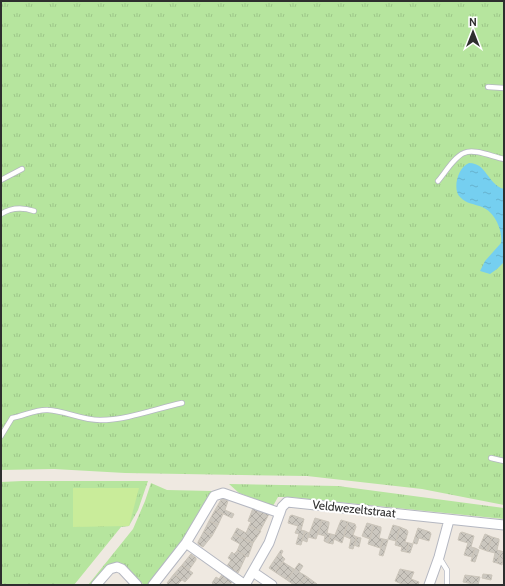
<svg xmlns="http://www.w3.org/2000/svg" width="505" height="586" viewBox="0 0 505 586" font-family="Cabin,sans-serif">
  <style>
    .grass { fill: url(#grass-tufts) }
    .pitch { fill: #c9ec9a }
    .water { fill: url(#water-ripples) }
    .building { fill: url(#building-cross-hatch); stroke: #cbc5ba }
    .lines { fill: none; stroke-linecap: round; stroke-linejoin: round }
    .lane-casing { stroke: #b4b7c1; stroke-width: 6 }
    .street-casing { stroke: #b4b7c1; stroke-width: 11 }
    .lane { stroke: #fff; stroke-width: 4.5 }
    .street { stroke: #fff; stroke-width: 9 }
    .labels { text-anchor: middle; stroke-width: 4; stroke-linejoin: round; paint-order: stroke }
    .street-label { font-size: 12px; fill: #2e2e2e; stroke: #fff }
  </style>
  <defs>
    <pattern id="grass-tufts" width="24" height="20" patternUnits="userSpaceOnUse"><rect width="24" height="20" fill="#b6e59e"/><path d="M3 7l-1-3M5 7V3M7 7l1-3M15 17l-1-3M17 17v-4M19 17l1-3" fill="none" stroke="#9dc588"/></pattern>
    <pattern id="water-ripples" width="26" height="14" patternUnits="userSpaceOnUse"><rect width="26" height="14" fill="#75cff0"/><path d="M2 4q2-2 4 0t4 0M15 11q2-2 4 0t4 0" fill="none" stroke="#66b2ce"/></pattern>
    <pattern id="building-cross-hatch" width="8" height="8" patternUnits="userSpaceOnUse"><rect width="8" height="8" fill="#cbc7bf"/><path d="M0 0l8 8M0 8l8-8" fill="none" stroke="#afaba4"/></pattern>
  </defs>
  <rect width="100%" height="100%" fill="#efe9e1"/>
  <path class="grass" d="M1,1H504V505L422,489L307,476L125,473L54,469L1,470Z
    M22,481H148L138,510L129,526L121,527L74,585H1V482Z
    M151,483L167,490L212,491L193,526L151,585H144L123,565L93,585H88L133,529L145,501Z
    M229,484L338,486L504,508V519L289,497H278L273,506L239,493Z"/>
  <path class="pitch" d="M73,488H139L129,526L73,527Z"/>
  <path class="water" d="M469,163C487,163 487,184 504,189V262L497,269L490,274L480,271L485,261L501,243C503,231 495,212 482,207C475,204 466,204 460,197C452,189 458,167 469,163Z"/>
  <path class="building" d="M222,498L228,501L225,510L234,514L232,518L215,510Z
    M253,508L269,514L260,531L249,526L251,522L248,521Z
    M215,510L223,514L218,525L209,521Z
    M292,515L304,519L301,530L305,531L301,545L296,544L299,534L295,533L298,526L288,523L290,516Z
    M315,518L322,520L316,539L308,537Z
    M322,520L329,522V524L327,533L331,534L328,543L324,541L325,536L318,534Z
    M341,520L348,522L342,543L334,539L333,544L328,543L331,534L335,535Z
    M209,521L218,525L212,536L204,531Z
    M348,522L355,524L356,527L353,535L357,537L353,549L349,548L351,539L344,536Z
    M367,523L374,525L370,539L362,536Z
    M374,525L381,527V530L379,538L383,539L380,548L368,544Z
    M393,525L400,527L396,541L388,539Z
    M249,526L261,531L253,543L234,534L237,528L246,533Z
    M400,527L407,530L408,532L405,542L409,543L406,552L401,551L402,547L395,545Z
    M418,528L430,532L431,534L429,541L419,538L417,544L413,543Z
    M204,531L212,536L203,547L198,544V542Z
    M305,531L309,533L307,542L302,540Z
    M462,532L474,536L471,547L475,548L472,557L464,555L468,543L458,540L460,533Z
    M234,534L253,543L248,557L237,551L240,544L231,539Z
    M485,534L492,537L487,551L479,548Z
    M357,537L361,538L359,547L354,545Z
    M492,537L499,539V541L497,550L501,551L497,563L493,562L495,553L487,551Z
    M383,539L388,540L383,556L379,555Z
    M409,543L413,544L410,553L406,552Z
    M475,548L479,550L475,562L471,561Z
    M281,550L283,551L281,555L285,559L275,572L269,568Z
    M237,551L246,556L238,573L227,566L231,560L228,558L232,552L234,554Z
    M501,551L504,552L502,565L497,563Z
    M191,554L196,558V560L189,570L182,565Z
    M283,562L294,569L287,580L275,572Z
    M299,563L303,566L299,572L306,576L300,585H294L287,580Z
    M182,565L193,573L185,582L174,574Z
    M400,569L414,572L411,579L419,582L418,585H404L395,581Z
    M223,573L233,580L230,585H214L212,583L216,577L219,579Z
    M174,574L182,580L177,585H169L167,583Z
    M483,574L492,575L491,580L482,578Z
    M465,575L480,577L478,585L463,582Z
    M306,576L317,584L316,585H300Z"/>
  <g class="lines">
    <defs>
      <path id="lane" d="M488,87L504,88
        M1,180L22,169
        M438,181C445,173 454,157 464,153C474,148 493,157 504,159
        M1,214C12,207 22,207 34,211
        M1,436L12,418C24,416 36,409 48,410C66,411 81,420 100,420C127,420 155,409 182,403
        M491,458L504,461
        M439,557L447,570V585"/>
      <path id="street" d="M186,543L245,585
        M253,572L272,585
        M96,585L110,569L117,567L122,569L137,585
        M153,585L186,543L214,496L223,493L280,513
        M245,585L269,543L282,507L287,502L504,525
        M429,585L439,557L449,520"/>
    </defs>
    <use href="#lane" class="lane-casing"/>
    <use href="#street" class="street-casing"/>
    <use href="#lane" class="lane"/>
    <use href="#street" class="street"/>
  </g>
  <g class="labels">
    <g class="street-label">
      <text transform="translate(354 509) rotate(6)" y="4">Veldwezeltstraat</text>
    </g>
  </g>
  <rect width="505" height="586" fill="none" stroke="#2e2e2e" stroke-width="4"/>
  <g transform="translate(473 32)" stroke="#ffffff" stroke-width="3" paint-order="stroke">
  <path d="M0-3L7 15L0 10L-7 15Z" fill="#2e2e2e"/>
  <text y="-6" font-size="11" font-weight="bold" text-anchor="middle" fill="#2e2e2e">N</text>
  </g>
</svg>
